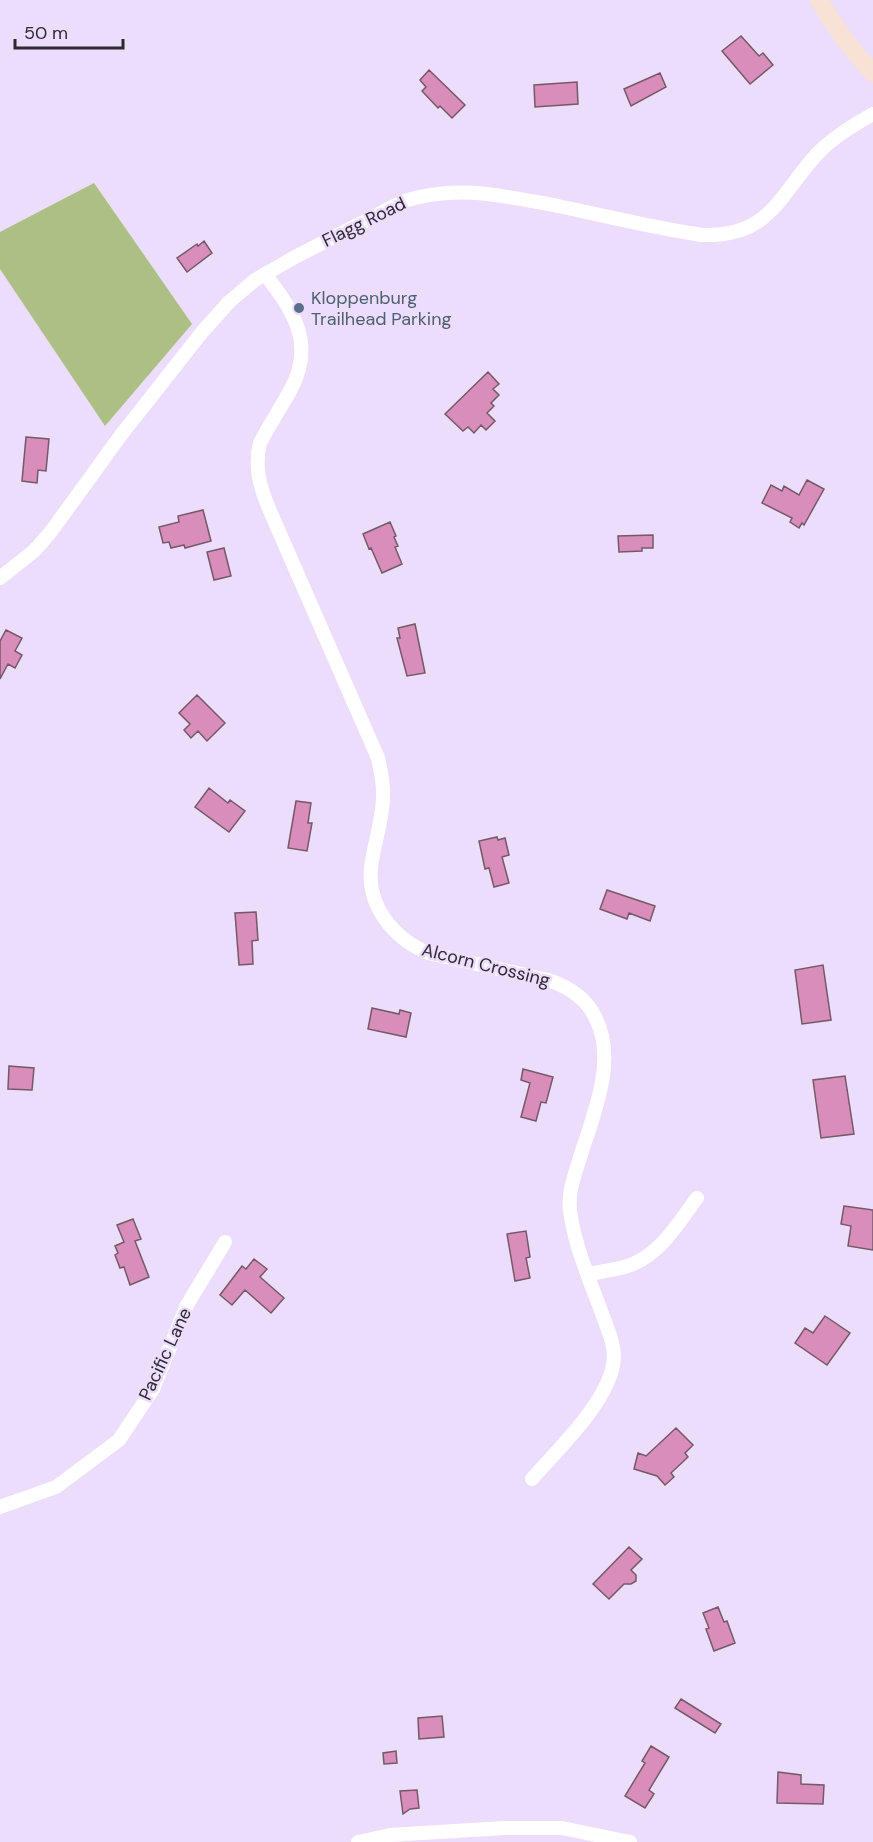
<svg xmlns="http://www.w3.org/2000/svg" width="873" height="1842" viewBox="0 0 873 1842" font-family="'DM Sans',sans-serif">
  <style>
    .green { fill: #acc086 }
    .building { fill: #d88dba; stroke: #755969; stroke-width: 1.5 }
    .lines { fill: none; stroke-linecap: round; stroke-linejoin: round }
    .minor { stroke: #fff; stroke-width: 14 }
    .secondary { stroke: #f8e2d6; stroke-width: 18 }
    .service-dot { fill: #5c6f8a; stroke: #ebddfb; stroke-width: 2 }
    .labels { text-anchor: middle; stroke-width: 5; stroke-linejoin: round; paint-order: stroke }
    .street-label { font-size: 18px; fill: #2d2833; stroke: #ebddfb }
    .service-label { font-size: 18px; fill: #4e5e75; stroke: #ebddfb; text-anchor: start }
  </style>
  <rect width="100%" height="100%" fill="#ebddfb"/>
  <path class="green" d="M94,183L192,324L105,426L0,269V232Z"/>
  <path class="building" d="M741,36L759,56L763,53L773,65L750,84L722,51Z
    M429,70L465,105L452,118L440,106L438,108L422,91L426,87L420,80Z
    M660,73L666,87L631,106L624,89Z
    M577,82L578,104L535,107L534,85Z
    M204,241L212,253L187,272L177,258L197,244L198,246Z
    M488,372L499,384L493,389L499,395L491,403L494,406L487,413L495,421L486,430L481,425L474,433L468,427L463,431L445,414Z
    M26,437L49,439L46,471L38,470L37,483L22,481Z
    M807,480L824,489L804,525L802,523L799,528L790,522L792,518L762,503L771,485L782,491L784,486L799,495Z
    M203,510L211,541L185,548L184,545L171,548L169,542L163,543L159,527L179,522L178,516Z
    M390,522L396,536L394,537L398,546L395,547L402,564L382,573L371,548L369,549L363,534Z
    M653,535V548H642V551L619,552L618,536Z
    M224,548L231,576L214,580L207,552Z
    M415,624L425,673L407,676L397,638H400L398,628Z
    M6,630L22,638L15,651L22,655L15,668L8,664L0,679V641Z
    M197,695L225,723L207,741L198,731L191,738L184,730L190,724L179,713Z
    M209,788L228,803L230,800L245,811L229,832L195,807Z
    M296,801L311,803L308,823H312L307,851L288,848Z
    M497,837L498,840L505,838L509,855L502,857L509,883L494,887L489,868L485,869L479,841Z
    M607,890L655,906L650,921L629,913L627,919L600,909Z
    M256,912L258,940L252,941L253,964L239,965L235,913Z
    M823,965L831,1020L802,1024L795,970Z
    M372,1008L399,1014L400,1010L411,1013L406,1037L368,1029Z
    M9,1066L34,1068L32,1090L8,1089Z
    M523,1069L553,1077L546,1103L541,1102L536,1121L521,1117L530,1083L521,1080Z
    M845,1076L854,1134L821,1138L813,1080Z
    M844,1206L873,1210V1250L848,1246L851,1226L841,1224Z
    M133,1219L141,1239L135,1241L149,1277L130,1285L124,1267L120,1268L115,1255L118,1253L115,1246L124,1242L117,1225Z
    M526,1231L530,1257L526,1258L530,1278L515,1281L507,1234Z
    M254,1259L267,1269L260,1277L284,1298L271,1313L245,1290L232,1305L220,1295L242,1266L246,1269Z
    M825,1316L850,1333L827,1365L795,1343L805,1328L813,1333Z
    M676,1428L693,1445L685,1453L688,1457L671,1473L674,1477L665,1485L657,1476L634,1469L638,1453L646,1456Z
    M629,1547L642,1559L631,1570L636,1575V1581L631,1584H624L609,1599L593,1584Z
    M718,1607L724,1622L727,1621L735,1643L714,1651L706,1629L709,1628L703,1613Z
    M681,1699L721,1724L715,1733L675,1708Z
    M442,1716L444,1737L419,1739L418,1718Z
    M651,1746L669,1757L649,1790L654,1794L645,1808L625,1796L645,1763L642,1761Z
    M396,1751L397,1763L384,1764L383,1753Z
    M778,1772L801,1775V1784L824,1785L823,1804L777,1803Z
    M417,1790L419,1808L410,1809L403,1814L400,1791Z"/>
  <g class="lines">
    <path class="minor" d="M265,274C294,312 316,344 290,391C280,409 269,425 260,443C254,468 260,488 270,511L378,758C381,771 384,785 383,799C382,822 374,844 371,867C367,906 393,938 428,953L548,980C569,987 587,998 596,1019C618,1062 591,1120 578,1164C572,1182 567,1199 571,1217C576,1248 589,1279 600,1308C606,1326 617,1346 613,1365C606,1404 558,1449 532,1479
      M0,578L34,551L50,533L121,435L203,331L229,302L255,280L295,257L404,201C459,184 503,196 558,206C606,216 654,228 702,235C773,237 779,193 820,151C835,136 855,124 873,114
      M588,1274C603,1271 619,1270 633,1264C662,1252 679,1222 697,1198
      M0,1507L56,1487L119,1440L153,1389L187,1305L225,1242
      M358,1842L390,1835L504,1828H562L630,1842"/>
    <path class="secondary" d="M819,0C834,26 852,51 873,73"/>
  </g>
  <circle class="service-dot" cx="299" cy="308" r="6"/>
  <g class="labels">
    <g class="street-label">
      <text transform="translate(364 222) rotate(-26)" y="6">Flagg Road</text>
      <text transform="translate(486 965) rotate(14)" y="6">Alcorn Crossing</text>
      <text transform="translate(165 1354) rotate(-65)" y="6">Pacific Lane</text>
    </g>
    <g class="service-label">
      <text x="311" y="304">Kloppenburg<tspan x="311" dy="21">Trailhead Parking</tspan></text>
    </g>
  </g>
  <path d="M15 39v9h108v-9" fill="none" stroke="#2d2833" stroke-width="3"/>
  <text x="24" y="39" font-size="18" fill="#2d2833" stroke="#ebddfb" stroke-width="4.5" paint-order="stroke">50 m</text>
</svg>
